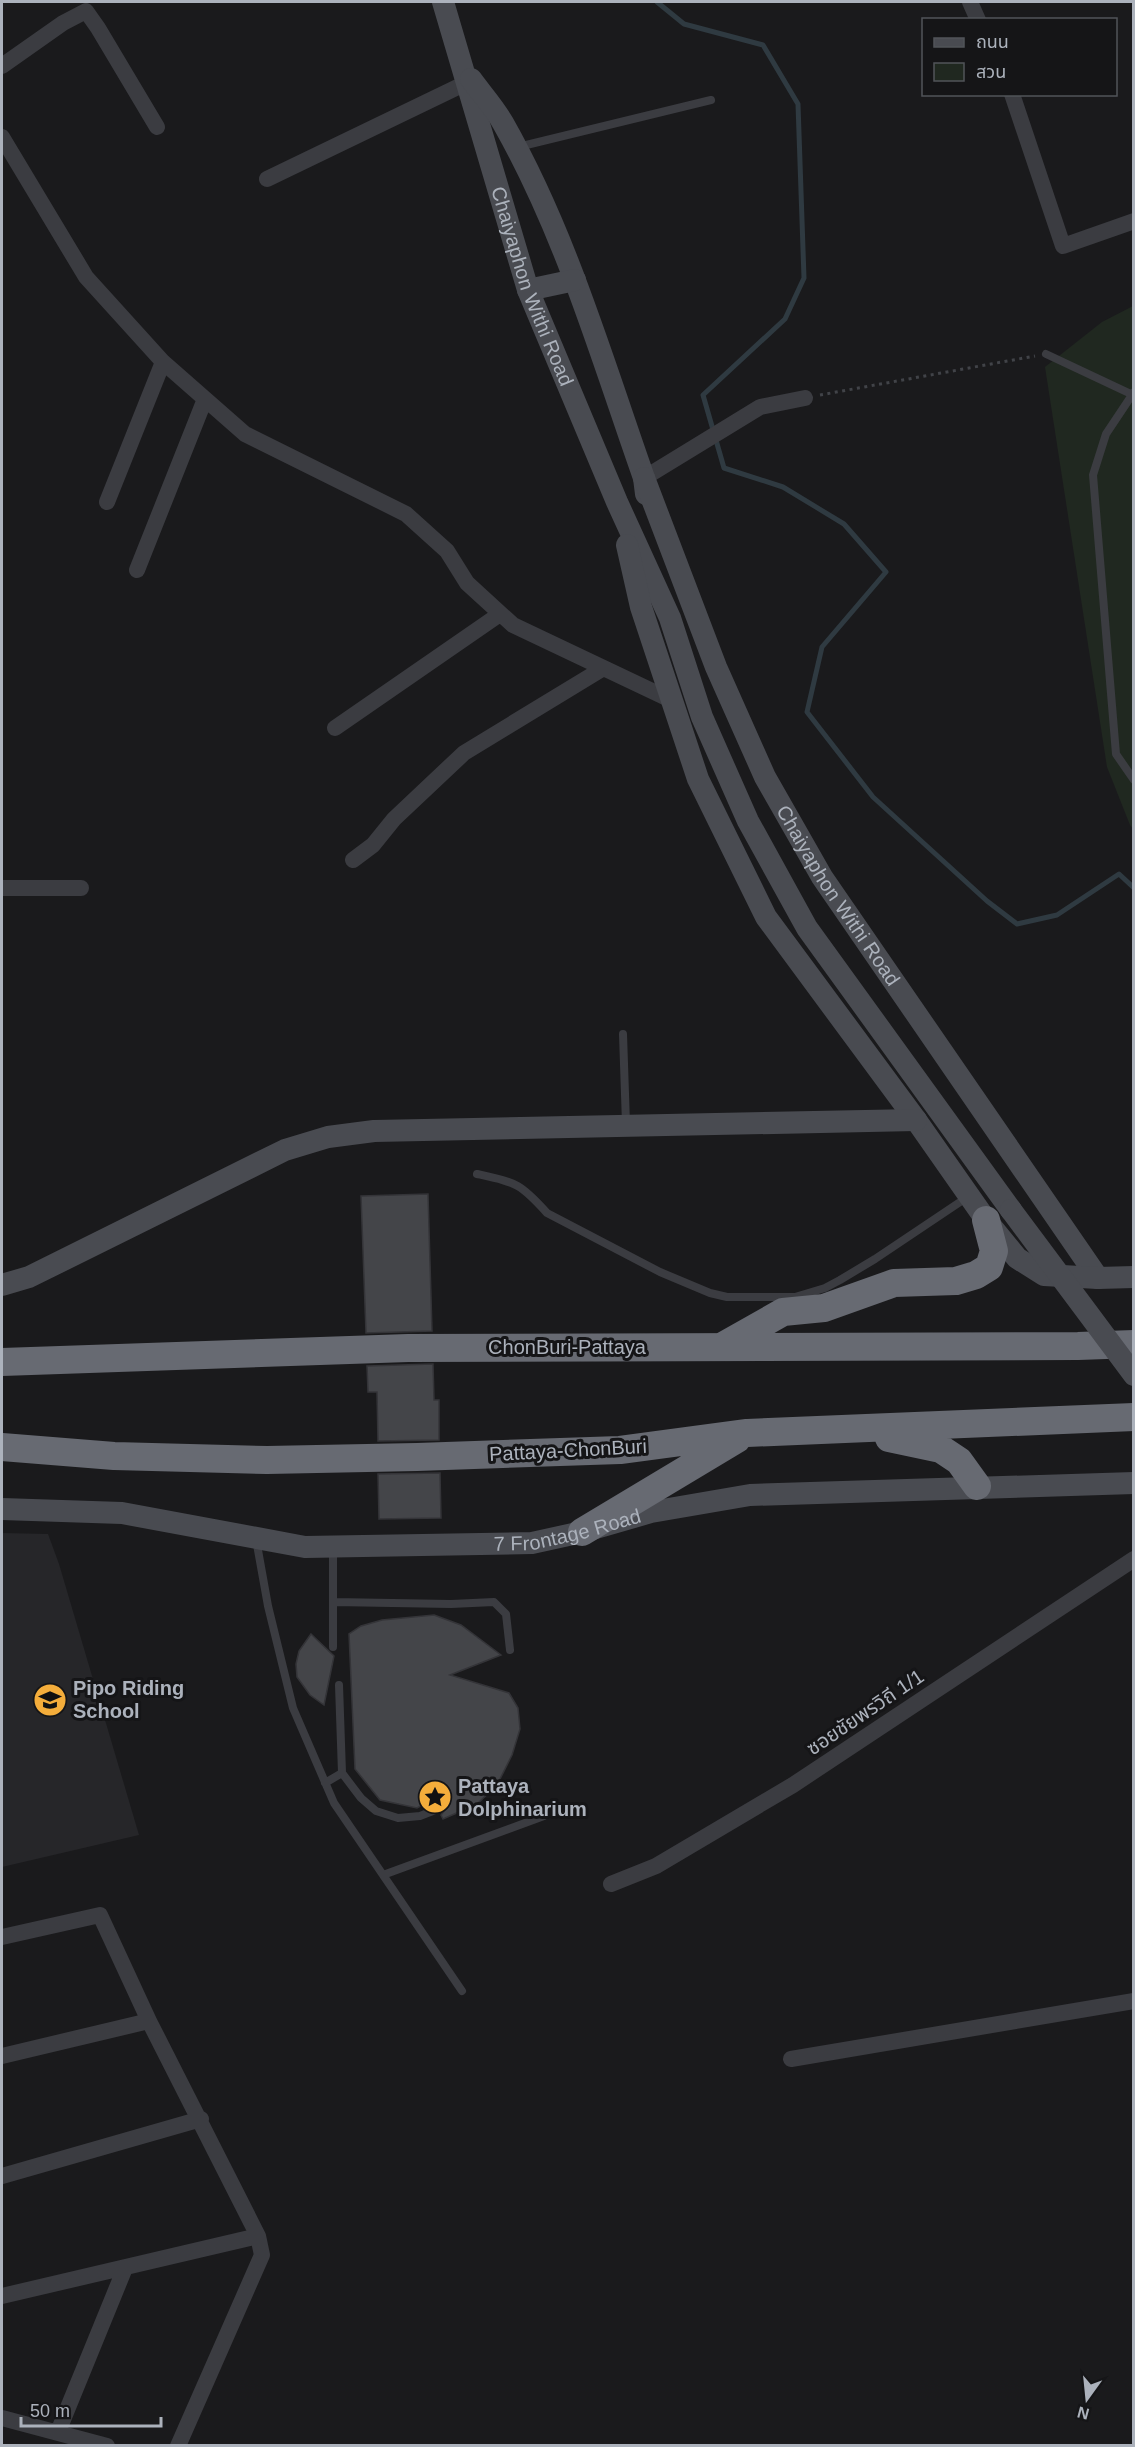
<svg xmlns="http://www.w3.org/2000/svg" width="1135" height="2447" viewBox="0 0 1135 2447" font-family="Helvetica,'Noto Sans Thai',sans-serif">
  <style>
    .built { fill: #262629 }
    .green { fill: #202820 }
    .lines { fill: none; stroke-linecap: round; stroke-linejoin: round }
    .stream { stroke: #2f3a41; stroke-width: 5 }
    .building { fill: #444549; stroke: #343438; stroke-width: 1.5 }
    .path { stroke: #414348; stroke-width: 3; stroke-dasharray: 3 4.5; stroke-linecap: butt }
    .lane { stroke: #3b3c41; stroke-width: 8 }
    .street { stroke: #3b3c41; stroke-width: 16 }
    .secondary { stroke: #494b51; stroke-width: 22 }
    .highway { stroke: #676a72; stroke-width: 28 }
    .secondary-bridge { stroke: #494b51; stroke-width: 22 }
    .labels { text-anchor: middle; stroke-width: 6; stroke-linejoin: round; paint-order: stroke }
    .street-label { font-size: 20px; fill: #acb2bc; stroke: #151517 }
    .poi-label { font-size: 20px; font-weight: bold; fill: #acb2bc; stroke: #151517; text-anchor: start }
  </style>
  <rect width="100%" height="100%" fill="#1a1a1c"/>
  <path class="built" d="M2,1533L48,1534L59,1564L139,1835L2,1867Z"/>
  <path class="green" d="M1133,306V829L1130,825L1107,767L1045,367L1102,322Z"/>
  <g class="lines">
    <path class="stream" d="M657,2L684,24L763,45L798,104L804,278L785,319L703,395L724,468L783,487L844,524L886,572L822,647L807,712L873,797L987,901L1017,924L1057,915L1119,874L1134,888"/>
  </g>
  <path class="building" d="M428,1194L432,1331L366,1333L361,1196Z
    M433,1364L434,1400H439V1440L378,1441L377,1392H368L367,1366Z
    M440,1473L441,1518L379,1519L378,1474Z
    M434,1615L461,1625L501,1655L450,1675L509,1693L518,1708L520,1729L512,1755L497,1785L477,1804L443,1819L441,1815L444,1811V1806L440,1803H435L433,1799L417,1808L380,1800L355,1769L349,1634L361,1626L382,1620Z
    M311,1634L334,1656L324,1705L310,1695L297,1677L296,1664L299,1651Z"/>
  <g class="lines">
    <path class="path" d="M820,395L1035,356"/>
    <path class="lane" d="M518,147L711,100
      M1046,354L1131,394
      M1134,392L1106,434L1093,475L1116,754L1134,780
      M623,1034L626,1124
      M477,1174C517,1183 520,1183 547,1213L660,1272L710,1293L727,1297H795L825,1288L840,1280L875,1259L969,1196
      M256,1539L268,1606L293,1708L334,1803L462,1991
      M334,1602L451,1604L494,1602L506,1614L510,1650
      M333,1647V1548
      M339,1685L342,1773L361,1798L376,1811L398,1818L420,1816L438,1809
      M325,1783L342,1773
      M383,1875L544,1816"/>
    <path class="street" d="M970,2L978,20
      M2,66L63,23L86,11L98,28L157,127
      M1012,94L1063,246L1134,221
      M2,137L86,277L163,362L245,434L406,514L447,551L467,583L513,625L671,700
      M267,179L466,83
      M644,478L760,407L805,398
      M107,502L163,362
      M137,570L205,399
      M335,728L500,614
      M353,860L373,845L394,819L464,753L602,669
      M2,888H81
      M611,1884L656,1866L793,1785L1134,1559
      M2,1937L100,1915L149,2021L258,2236L262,2255L178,2446
      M2,2056L149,2021
      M791,2059L1134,2001
      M2,2176L201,2119
      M2,2296L258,2236
      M2,2418L107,2446
      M58,2432L125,2268"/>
    <g class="secondary">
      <path id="s1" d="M443,2L528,290L617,502L670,618L702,717L748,821L807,928L1011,1210"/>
      <path d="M471,79C481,93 494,107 503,123C566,234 602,359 644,478L646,494"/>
      <path d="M528,290L575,280"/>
      <path id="s2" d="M644,478L716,667L765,777L822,877L1098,1278"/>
      <path d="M627,545L641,607L698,779L766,917L916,1120L986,1220L1017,1258L1044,1275L1098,1278L1134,1277"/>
      <path d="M2,1285L29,1277L285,1150L328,1137L374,1131L916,1120"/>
      <path id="s3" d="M2,1509L122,1513L305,1547L532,1543L582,1532L651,1512L750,1495L1134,1483"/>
    </g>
    <path class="highway" d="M723,1346L783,1312L824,1308L894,1283L956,1281L976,1275L989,1267L994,1251L986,1220
      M2,1362L408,1348L1078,1346L1134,1344
      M889,1438L941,1449L959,1461L977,1486
      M2,1447L114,1456L267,1460L417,1457L620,1450L747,1433L1134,1417
      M582,1532L737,1439"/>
    <path class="secondary-bridge" d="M1011,1210L1134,1375"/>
  </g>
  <defs>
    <symbol id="school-disc" viewBox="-11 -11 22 22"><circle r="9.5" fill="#f4ad3b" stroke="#151517"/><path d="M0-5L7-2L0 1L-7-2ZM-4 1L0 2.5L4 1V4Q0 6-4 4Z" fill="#111"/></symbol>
    <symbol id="sight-disc" viewBox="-11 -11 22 22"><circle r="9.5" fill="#f4ad3b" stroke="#151517"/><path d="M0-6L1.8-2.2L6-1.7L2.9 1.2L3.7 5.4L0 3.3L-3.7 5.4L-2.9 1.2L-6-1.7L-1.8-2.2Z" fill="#111"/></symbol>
  </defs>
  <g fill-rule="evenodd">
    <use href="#school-disc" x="31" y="1681" width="38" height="38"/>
    <use href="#sight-disc" x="416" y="1778" width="38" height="38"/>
  </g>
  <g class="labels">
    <g class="street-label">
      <text dy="7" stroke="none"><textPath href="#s1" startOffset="298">Chaiyaphon Withi Road</textPath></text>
      <text dy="7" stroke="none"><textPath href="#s2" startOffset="462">Chaiyaphon Withi Road</textPath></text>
      <text x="567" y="1354">ChonBuri-Pattaya</text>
      <text transform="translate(568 1450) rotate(-3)" y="7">Pattaya-ChonBuri</text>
      <text dy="7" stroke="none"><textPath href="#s3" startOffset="570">7 Frontage Road</textPath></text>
      <text transform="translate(865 1712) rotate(-34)" y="7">ซอยชัยพรวิถี 1/1</text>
    </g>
    <g class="poi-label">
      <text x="73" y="1695">Pipo Riding<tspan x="73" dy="23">School</tspan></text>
      <text x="458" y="1793">Pattaya<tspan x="458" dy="23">Dolphinarium</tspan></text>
    </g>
  </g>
  <rect width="1135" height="2447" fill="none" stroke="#acb2bc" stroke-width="6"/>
  <rect x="922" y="18" width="195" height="78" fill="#151517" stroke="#515459" stroke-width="1.5"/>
  <rect x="934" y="38" width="30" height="9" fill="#494b51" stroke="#515459" stroke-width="1.5"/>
  <text x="976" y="48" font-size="18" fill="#acb2bc">ถนน</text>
  <rect x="934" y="63" width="30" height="18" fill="#202820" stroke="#515459" stroke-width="1.5"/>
  <text x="976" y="78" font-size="18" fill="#acb2bc">สวน</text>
  <g transform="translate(1087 2399) rotate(195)" stroke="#151517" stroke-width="4.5" paint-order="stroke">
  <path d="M0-4.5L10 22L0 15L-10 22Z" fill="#acb2bc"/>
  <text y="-9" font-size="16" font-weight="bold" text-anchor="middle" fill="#acb2bc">N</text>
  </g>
  <path d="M21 2417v9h140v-9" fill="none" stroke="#acb2bc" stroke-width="3"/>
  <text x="30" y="2417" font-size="18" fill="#acb2bc" stroke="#151517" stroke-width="4.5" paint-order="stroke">50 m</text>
</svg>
